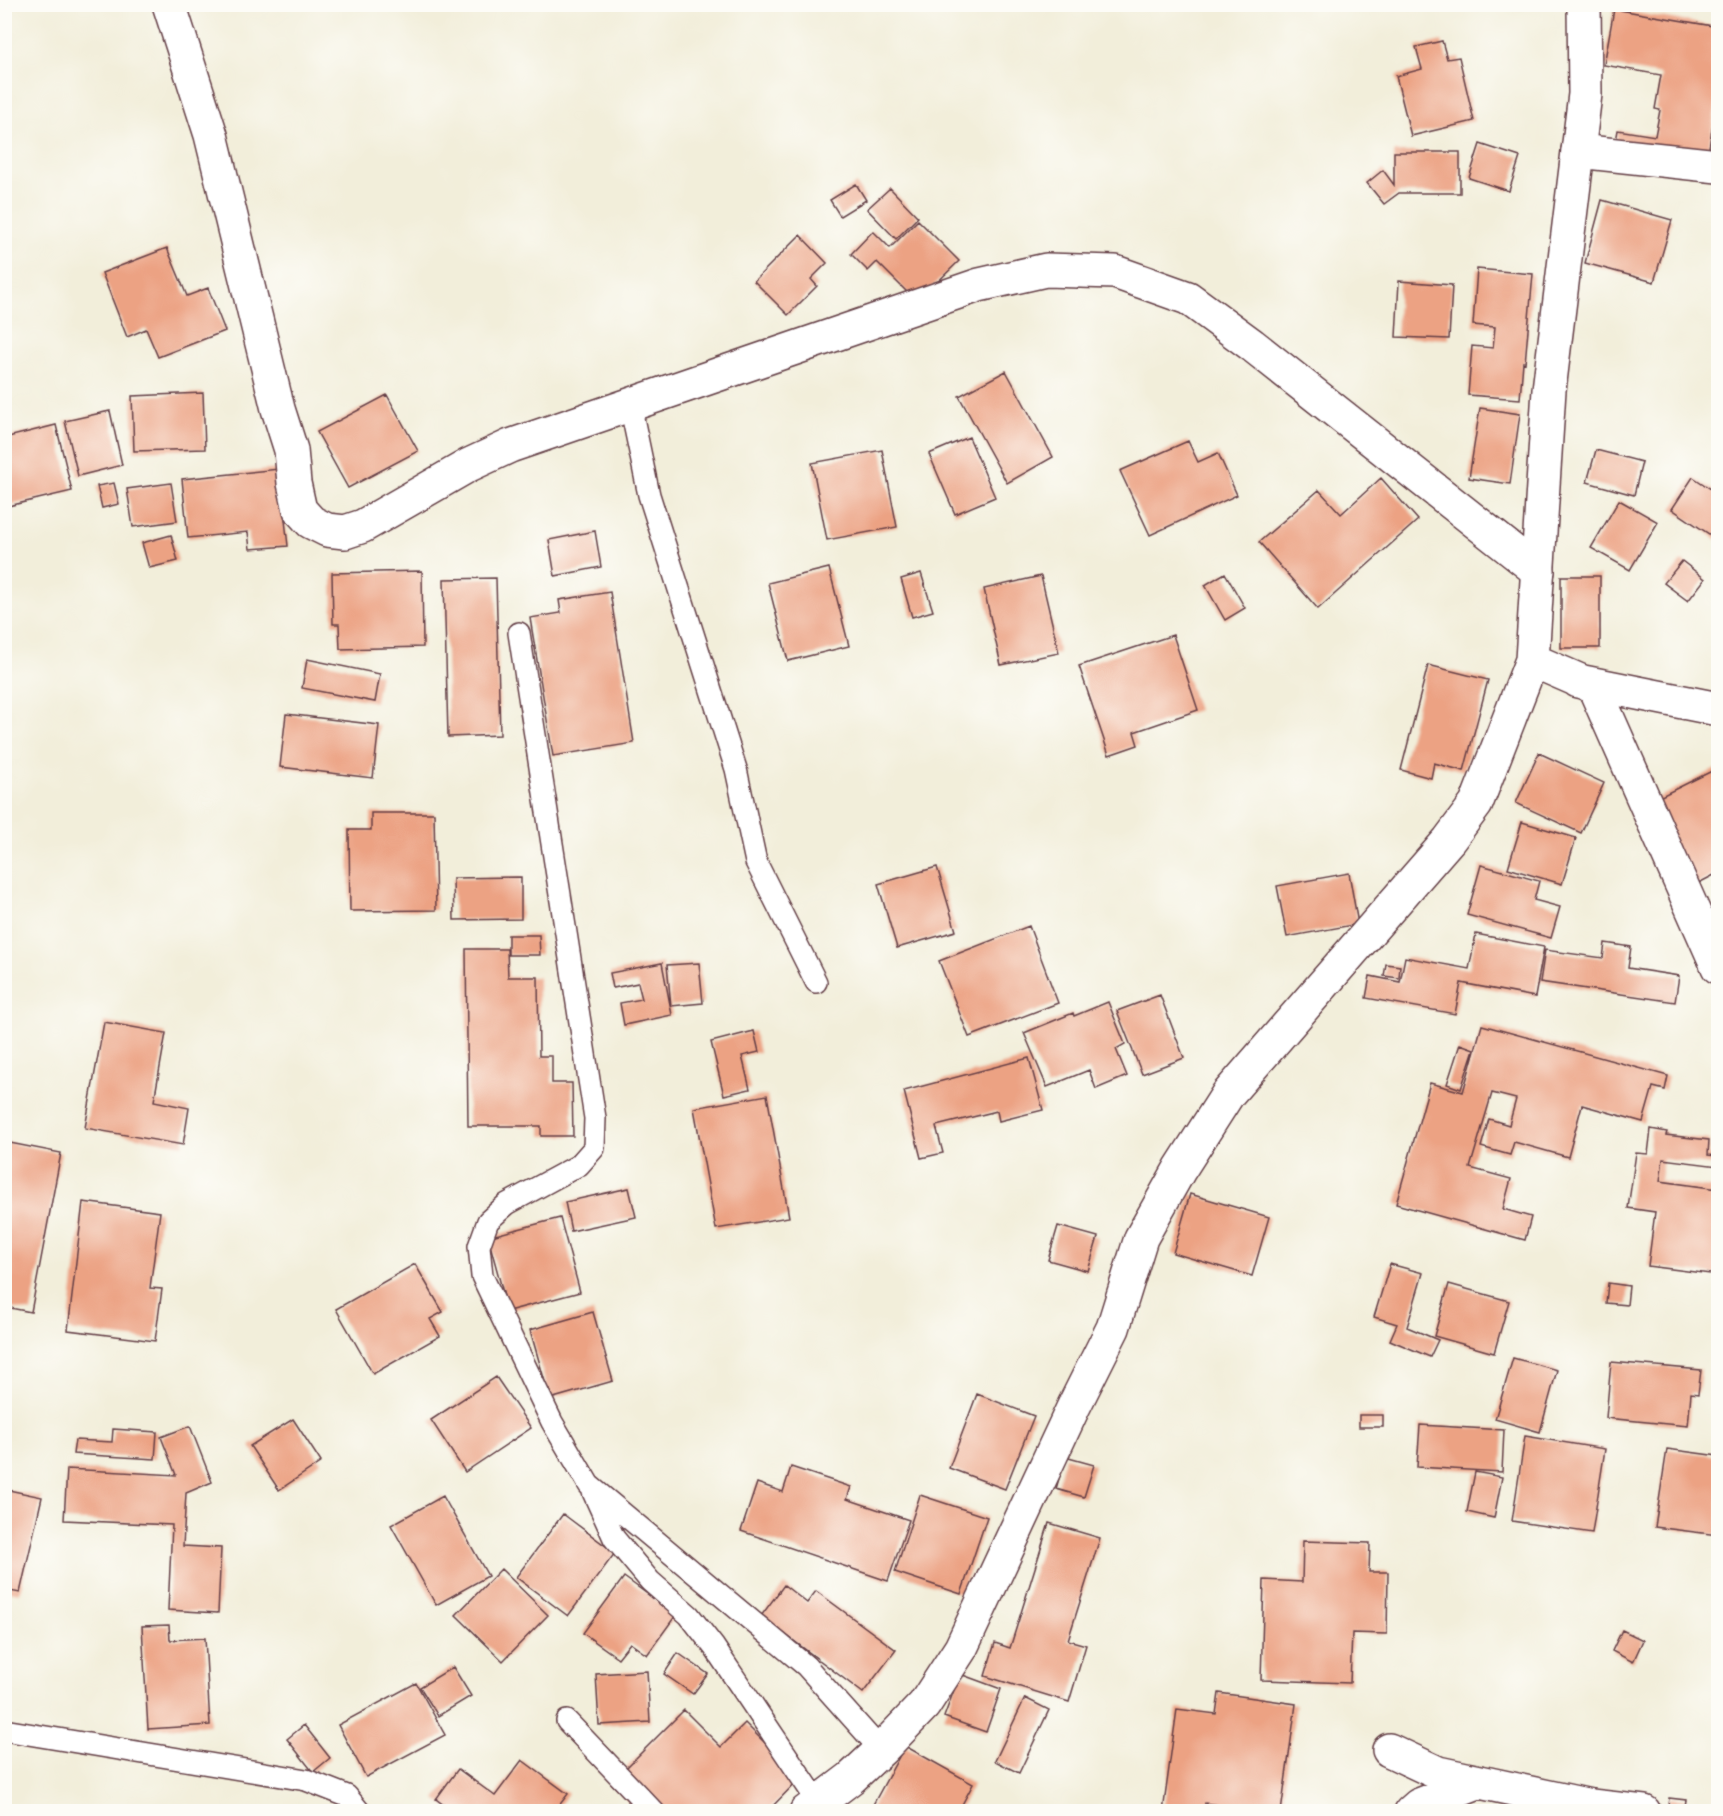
<svg xmlns="http://www.w3.org/2000/svg" width="1723" height="1816" viewBox="0 0 1723 1816" font-family="'Shantell Sans',sans-serif">
  <style>
    .building { fill: #eca283 }
    .lines { fill: none; stroke-linecap: round; stroke-linejoin: round }
    .service-casing { stroke: #633e45; stroke-width: 24 }
    .minor-casing { stroke: #633e45; stroke-width: 36 }
    .tertiary-casing { stroke: #633e45; stroke-width: 36 }
    .service { stroke: #fff; stroke-width: 21 }
    .minor { stroke: #fff; stroke-width: 33 }
    .tertiary { stroke: #fff; stroke-width: 33 }
  </style>
  <rect width="100%" height="100%" fill="#fdfcf7"/>
  <filter id="ink" filterUnits="userSpaceOnUse"><feTurbulence type="fractalNoise" baseFrequency=".0167" numOctaves="2"/><feDisplacementMap in="SourceGraphic" scale="12" xChannelSelector="R" yChannelSelector="G"/><feConvolveMatrix kernelMatrix="1 2 1 2 8 2 1 2 1" color-interpolation-filters="sRGB"/></filter>
  <filter id="wash" filterUnits="userSpaceOnUse"><feTurbulence type="fractalNoise" baseFrequency=".008" numOctaves="4" result="noise"/><feDisplacementMap in="SourceGraphic" scale="24" xChannelSelector="R" yChannelSelector="G"/><feGaussianBlur stdDeviation="1.35" result="paint"/><feColorMatrix in="noise" values="0 0 0 0 0 0 0 0 0 0 0 0 0 0 0 0 0 1.4 0 .05"/><feComposite in="paint" operator="in"/></filter>
  <g filter="url(#wash)">
    <rect width="100%" height="100%" fill="#f2eeda"/>
    <g id="blocks">
      <path class="building" d="M1367,4H1383V5L1369,10Z
        M1614,9L1718,27V94L1706,165L1612,163L1618,130L1655,136L1660,110L1655,109L1661,75L1604,65Z
        M1442,41L1447,59L1459,57L1474,121L1411,136L1396,76L1422,69L1416,47Z
        M1480,144L1520,157L1509,191L1469,178Z
        M1394,152H1460V193H1399L1384,204L1367,183L1383,170L1394,185Z
        M856,184L866,200L840,216L830,200Z
        M890,188L918,217L896,239L867,209Z
        M1602,200L1672,220L1654,282L1585,263Z
        M918,220L959,261L917,302L877,262L868,271L851,254L873,231L890,248Z
        M800,235L827,263L811,279L817,286L788,315L754,281Z
        M167,248L187,296L208,288L225,331L158,357L146,329L127,337L102,273Z
        M1477,269L1533,274L1525,363L1523,362L1520,399L1468,395L1472,346L1493,348L1495,327L1473,325Z
        M1399,281L1452,285L1449,339L1396,337Z
        M1006,371L1053,457L1007,483L959,396Z
        M203,393L205,449L134,451L132,396Z
        M387,395L418,451L348,488L317,432Z
        M1480,408L1520,414L1510,484L1469,478Z
        M110,411L122,465L78,476L65,421Z
        M56,425L72,491L4,507V438Z
        M969,437L995,497L955,514L929,454Z
        M1188,441L1198,462L1218,453L1237,495L1150,535L1120,471Z
        M882,450L897,527L827,540L812,463Z
        M1596,450L1642,462L1634,495L1587,482Z
        M279,469L288,546L250,549L248,532L188,538L182,479Z
        M1693,477L1718,494V540L1672,509Z
        M1381,478L1418,520L1318,609L1259,542L1319,490L1341,514Z
        M114,483L119,504L102,508L97,486Z
        M171,483L177,521L133,527L127,489Z
        M1619,500L1658,522L1630,570L1591,548Z
        M595,531L601,567L555,576L549,540Z
        M171,535L178,561L149,568L142,543Z
        M1682,561L1705,579L1688,601L1664,583Z
        M829,568L849,646L788,661L768,583Z
        M422,571L423,647L340,649L339,624H333L332,573Z
        M921,573L933,611L912,617L901,579Z
        M1225,573L1245,608L1225,620L1205,585Z
        M1041,576L1059,653L1001,665L984,589Z
        M1561,576H1600V648H1561Z
        M496,578L500,735L448,737L444,579Z
        M610,592L634,743L553,756L530,618L561,613L559,600Z
        M1173,635L1198,710L1134,732L1138,745L1109,755L1079,666Z
        M307,659L380,674L375,702L302,688Z
        M1428,665L1488,680L1464,771L1434,763L1431,778L1401,770Z
        M286,714L379,725L373,778L280,767Z
        M1539,753L1604,783L1581,833L1516,803Z
        M1718,768V873L1691,887L1635,809Z
        M371,813H434L436,910L350,911L349,830H371Z
        M1522,822L1576,838L1562,884L1508,868Z
        M1481,865L1539,881L1534,900L1560,907L1551,938L1467,915Z
        M937,867L956,931L897,948L878,884Z
        M1349,873L1358,924L1287,937L1277,886Z
        M521,877V919L454,920L453,878Z
        M1029,926L1058,1003L969,1037L939,961Z
        M1476,934L1544,947L1535,997L1461,983L1455,1014L1366,998L1370,976L1400,982L1405,957L1469,969Z
        M508,935H539L540,955H508Z
        M1605,943L1631,947L1628,968L1679,976L1675,1002L1540,982L1545,950L1603,958Z
        M466,949H507L508,977H538L539,1056H552V1083H572L573,1136H541V1126H468Z
        M662,963L672,1015L624,1025L620,1003L642,999L638,983L613,988L610,973Z
        M699,963L703,1003L671,1006L667,965Z
        M1386,964L1400,966L1399,978L1384,976Z
        M1160,995L1184,1058L1142,1074L1117,1011Z
        M1108,1002L1125,1044L1116,1049L1127,1076L1096,1089L1089,1070L1047,1087L1024,1033L1073,1013L1074,1016Z
        M104,1022L166,1033L154,1101L189,1108L183,1145L85,1128Z
        M1482,1025L1668,1076L1665,1090L1653,1087L1643,1122L1582,1105L1568,1157L1514,1142L1510,1155L1481,1147L1489,1119L1509,1125L1516,1099L1492,1093L1470,1168L1511,1179L1503,1209L1531,1217L1525,1240L1396,1204L1430,1083L1463,1092Z
        M754,1031L759,1052L742,1056L750,1089L724,1095L711,1042Z
        M1460,1044L1474,1049L1461,1089L1447,1084Z
        M1029,1058L1043,1110L999,1121L997,1111L936,1126L943,1153L921,1158L904,1091Z
        M767,1095L789,1217L716,1229L694,1108Z
        M1651,1129L1667,1132L1666,1135L1709,1140L1708,1155L1718,1156V1166L1663,1159L1660,1181L1718,1189V1275L1648,1266L1655,1212L1628,1208L1636,1153L1648,1154Z
        M5,1142L61,1153L31,1312L5,1307Z
        M629,1188L636,1217L571,1231L565,1202Z
        M1190,1194L1269,1217L1252,1276L1173,1253Z
        M83,1202L160,1212L150,1288L162,1289L155,1341L68,1330Z
        M560,1218L580,1292L508,1311L488,1237Z
        M1058,1226L1098,1237L1088,1271L1048,1260Z
        M415,1264L443,1312L430,1319L440,1336L373,1374L336,1309Z
        M1390,1264L1423,1273L1407,1327L1438,1340L1430,1357L1390,1340L1397,1324L1374,1317Z
        M1608,1283L1629,1286L1627,1305L1606,1303Z
        M1449,1284L1509,1301L1494,1353L1434,1336Z
        M593,1312L613,1381L550,1399L530,1330Z
        M1513,1358L1557,1370L1540,1432L1495,1419Z
        M1611,1362L1701,1370L1698,1394L1691,1393L1688,1426L1606,1418Z
        M496,1377L531,1428L465,1472L431,1420Z
        M977,1394L1034,1416L1005,1489L949,1468Z
        M1359,1415H1383V1427H1359Z
        M293,1419L321,1462L279,1490L250,1446Z
        M1420,1425L1504,1430L1502,1472L1417,1467Z
        M190,1426L212,1482L186,1493L183,1546L221,1548L218,1613L168,1610L172,1525L64,1520L67,1469L176,1475L161,1437Z
        M113,1429L157,1432L155,1459L73,1454L75,1440L112,1442Z
        M1525,1436L1605,1449L1592,1533L1512,1521Z
        M1667,1449L1718,1456V1535L1655,1527Z
        M1065,1457L1094,1465L1084,1497L1056,1489Z
        M791,1467L851,1487L847,1499L909,1520L888,1581L741,1531L757,1483L783,1492Z
        M1475,1472L1502,1477L1494,1518L1467,1512Z
        M4,1489L42,1497L20,1593L4,1590Z
        M920,1495L987,1517L961,1594L895,1572Z
        M443,1496L488,1576L436,1605L391,1525Z
        M563,1514L615,1553L568,1616L516,1577Z
        M1049,1523L1100,1538L1068,1640L1086,1645L1069,1702L985,1676L995,1643L1010,1648Z
        M1303,1541L1370,1543L1369,1572H1388L1387,1634L1352,1633L1350,1683L1261,1680L1264,1580L1302,1582Z
        M501,1569L548,1615L503,1661L456,1615Z
        M624,1577L676,1615L647,1655L630,1643L618,1658L583,1633Z
        M784,1585L807,1603L816,1591L896,1650L863,1693L761,1616Z
        M169,1625L170,1640L205,1638L210,1725L148,1729L142,1626Z
        M1622,1630L1643,1640L1633,1662L1612,1651Z
        M678,1653L708,1674L693,1694L664,1674Z
        M453,1667L471,1696L438,1716L420,1687Z
        M647,1671L650,1722L599,1725L596,1674Z
        M960,1674L1001,1689L986,1732L944,1717Z
        M416,1683L445,1735L366,1777L338,1725Z
        M1219,1693L1296,1704L1281,1812H1266L1205,1803L1204,1812H1163L1177,1709L1216,1714Z
        M1025,1698L1049,1710L1019,1773L995,1761Z
        M684,1710L721,1747L745,1723L800,1778L767,1812H639L611,1783Z
        M304,1725L330,1758L313,1772L287,1739Z
        M905,1746L973,1784L958,1812H869Z
        M522,1760L568,1794L554,1812H453L436,1799L458,1769L495,1796Z
        M1669,1798L1686,1800L1684,1812H1667Z"/>
    </g>
  </g>
  <g filter="url(#ink)">
    <use href="#blocks" fill-opacity="0" stroke="#633e45" stroke-width="1.5"/>
    <g class="lines">
      <defs>
        <path id="service" d="M630,404L649,495L736,769L756,862L816,982
          M519,633L595,1118L594,1148L579,1165L507,1204L488,1221L479,1246L482,1276L552,1422L589,1485L806,1666L881,1750
          M593,1492L614,1538L650,1581L689,1615L714,1647L818,1802L820,1812
          M567,1721L654,1812
          M4,1730L306,1780L347,1796L360,1812"/>
        <path id="minor" d="M169,4L211,135L278,409L291,450L294,483L300,510L311,522L327,530L345,532L363,526L469,465L510,446L979,285L1046,270L1115,272L1188,298L1252,345L1538,571
          M1578,151L1718,166
          M1389,1750L1438,1773L1591,1806L1644,1812
          M1411,1812L1419,1805L1478,1782"/>
        <path id="tertiary" d="M1532,660L1594,687L1718,967
          M1578,681L1718,709
          M806,1812L851,1778L881,1750L924,1705L961,1648L1074,1406L1113,1328L1141,1238L1180,1169L1228,1094L1449,840L1476,804L1532,660L1549,390L1585,94L1584,4"/>
      </defs>
      <use href="#service" class="service-casing"/>
      <use href="#minor" class="minor-casing"/>
      <use href="#tertiary" class="tertiary-casing"/>
      <use href="#service" class="service"/>
      <use href="#minor" class="minor"/>
      <use href="#tertiary" class="tertiary"/>
    </g>
  </g>
  <rect width="1723" height="1816" fill="none" stroke="#fdfcf7" stroke-width="24"/>
</svg>
